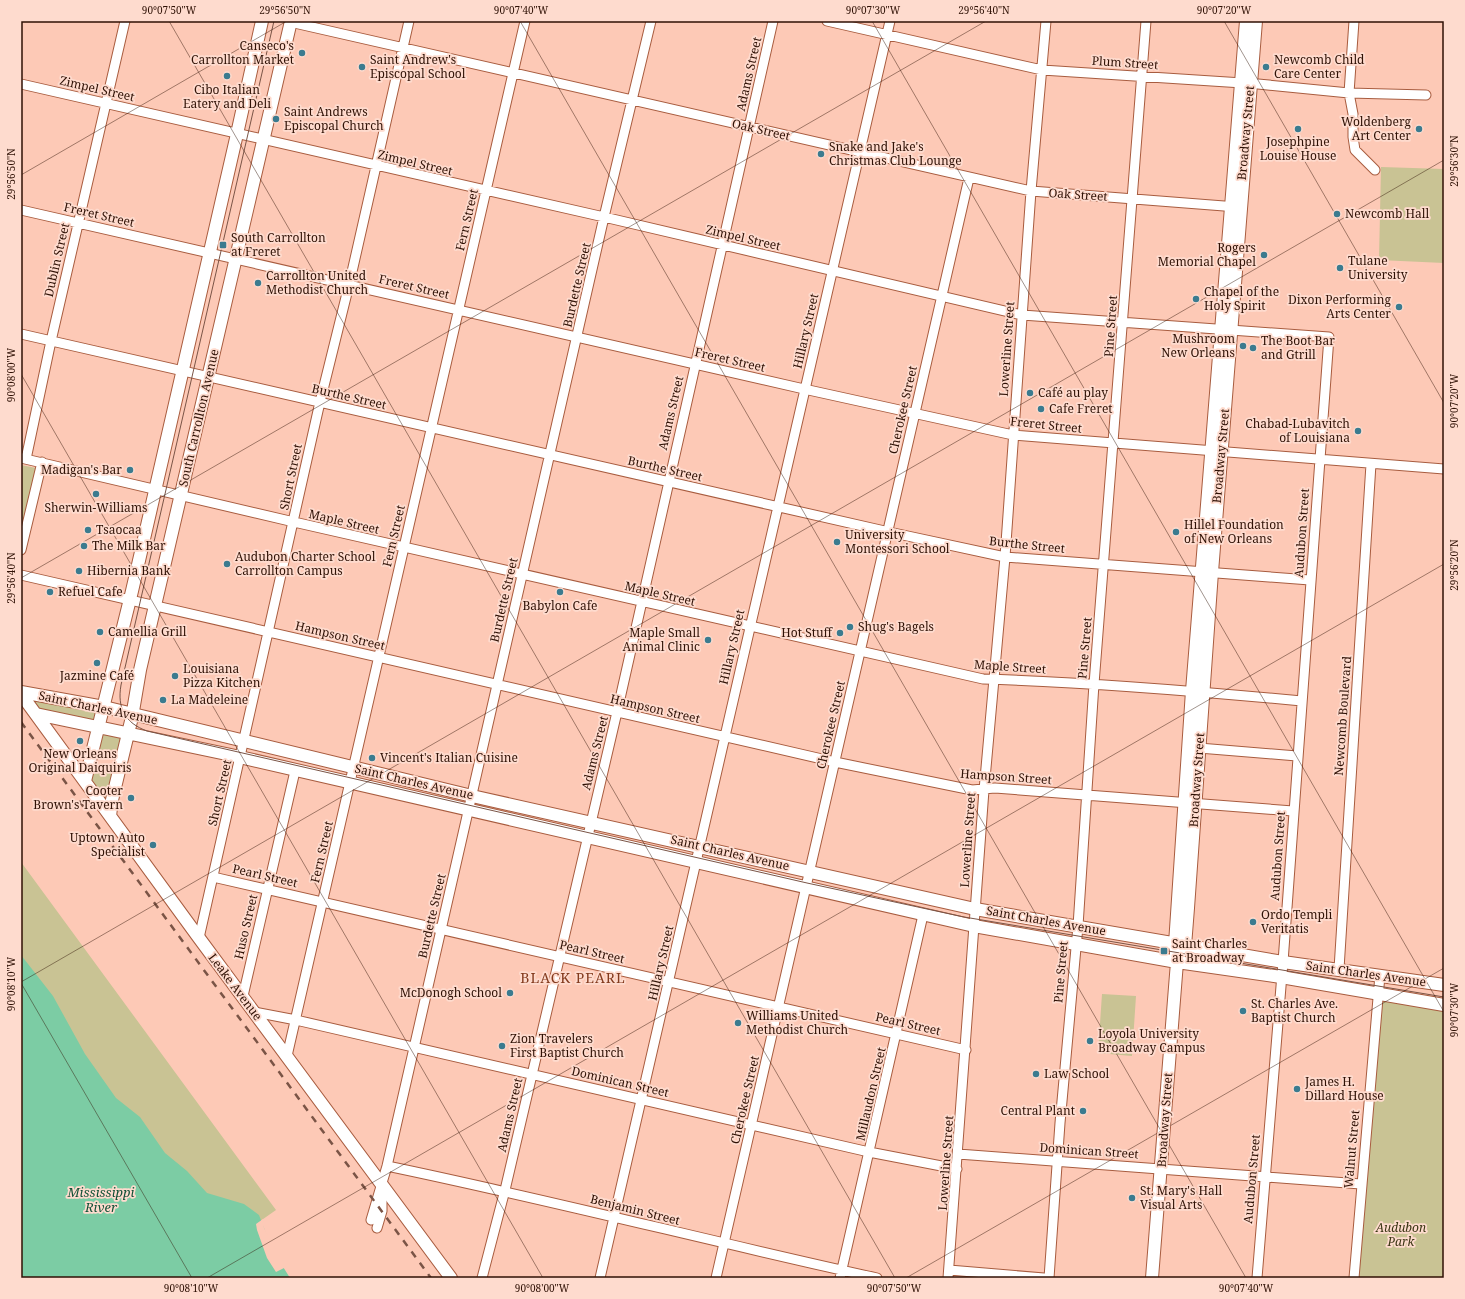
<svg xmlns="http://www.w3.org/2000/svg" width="1465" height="1299" viewBox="0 0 1465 1299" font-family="'Noto Serif',serif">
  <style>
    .green { fill: #c9c394 }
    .water { fill: #7ccca4 }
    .pier { fill: #fdc9b6 }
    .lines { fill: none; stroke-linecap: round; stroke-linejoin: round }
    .street-casing { stroke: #a85c3f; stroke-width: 11 }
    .secondary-casing { stroke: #a85c3f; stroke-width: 14 }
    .street { stroke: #fff; stroke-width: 9 }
    .secondary { stroke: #fff; stroke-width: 12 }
    .tram { stroke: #7a5446; stroke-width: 1 }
    .rail { stroke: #7a5446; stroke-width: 2.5; stroke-dasharray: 7 7; stroke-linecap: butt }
    .ticks { fill: none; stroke: #2f1105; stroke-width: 1; stroke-opacity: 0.45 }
    .poi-dot { fill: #3b7b8f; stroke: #fedbce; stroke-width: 1.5 }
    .labels { text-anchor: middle; stroke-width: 3.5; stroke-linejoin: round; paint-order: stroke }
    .poi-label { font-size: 12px; fill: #2f1105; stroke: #fedbce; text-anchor: start }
    .street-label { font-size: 12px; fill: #2f1105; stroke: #fedbce }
    .park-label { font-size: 12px; font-style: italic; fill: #3a3513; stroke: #fedbce }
    .water-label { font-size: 13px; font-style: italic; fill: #105036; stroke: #fedbce }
    .quarter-label { font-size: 14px; letter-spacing: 1px; fill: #843b1e; stroke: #fedbce }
    .neatline { fill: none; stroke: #2f1105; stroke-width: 1.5 }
    .ticks-label { font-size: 10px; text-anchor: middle; fill: #2f1105 }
  </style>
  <rect width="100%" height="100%" fill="#fdc9b6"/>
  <path class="green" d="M1381,167L1444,169V263L1379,260Z
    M21,465L36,468L21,535Z
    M30,696L97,708L96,725L40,714Z
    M102,734L121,738L119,749L114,756L102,753L98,750Z
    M94,763L114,770L107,803L89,782Z
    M21,862L276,1210L256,1224L206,1207L107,1092L51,1000L21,955Z
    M1102,994L1136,996L1132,1056L1098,1053Z
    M1379,998L1444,1009V1278H1355Z"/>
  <path class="water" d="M21,955L53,996L85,1054L116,1098L140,1117L165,1153L187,1171L207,1193L244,1204L259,1215L272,1249L290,1278H21Z"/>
  <path class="pier" d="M263,1219L264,1228L286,1267L276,1272L267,1258L257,1230L256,1224Z"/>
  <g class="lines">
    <defs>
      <path id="street" d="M827,21L1042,70L1258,84L1349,93L1426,95
        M1354,21L1349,93L1353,114V137L1355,150L1375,170
        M290,22L1031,191L1237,207
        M21,84L604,217L1022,315L1329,337L1283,962L1257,1278
        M21,210L804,389L1013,435L1444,469
        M21,334L889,532L1005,557L1310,580
        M21,458L294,522L983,679C1090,682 1196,691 1302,701
        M26,459L51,341L125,21
        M21,550L42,462
        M21,575L835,762L972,790L995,788L1293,811
        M1199,748L1297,756
        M213,877L966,1050
        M199,938L320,402L349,285L409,21
        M1339,969L1371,464
        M243,996L295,771
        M254,1012L296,1020L869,1152L957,1169
        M287,1056L525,21
        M958,1154L1361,1184
        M387,1166C551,1200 713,1242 877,1278
        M371,1220L387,1166L604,217L651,21
        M377,1228L382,1211V1199
        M949,1270L1044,1278
        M482,1278L505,1190L617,712L773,21
        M600,1278L890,21
        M716,1278L969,178
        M840,1278L923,915
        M948,1278L984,790L1005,557L1031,191L1046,21
        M1049,1278L1060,1123L1078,926L1094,684L1146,21
        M1354,1278L1380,975"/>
      <path id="secondary" d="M21,692L104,707L472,796L975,909L1283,962L1444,985
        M21,694L199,938L451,1278
        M36,714L231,755L974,926L1177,962L1281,977L1444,1005
        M85,781L132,591L237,134L262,21
        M110,816L112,800L132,717L140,670L291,21
        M1181,952L1185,946L1188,908L1212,572L1256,21
        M1152,1278L1177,962L1175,944L1192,691L1246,21"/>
    </defs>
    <use href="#street" class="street-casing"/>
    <use href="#secondary" class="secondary-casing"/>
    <use href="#street" class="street"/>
    <use href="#secondary" class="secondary"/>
    <path class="tram" d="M274,21L121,685C117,708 125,723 147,731L807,883L964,917L1444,997"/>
    <path class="rail" d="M21,722L431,1278"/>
  </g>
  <path class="ticks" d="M169,21L895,1278M520,21L1246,1278M872,21L1444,1012M1224,21L1444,403M21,175L287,21M21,374L543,1278M21,578L986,21M21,982L1444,160M21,983L192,1278M207,1278L1444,564M906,1278L1444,968"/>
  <g class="poi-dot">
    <circle cx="302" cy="53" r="4"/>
    <circle cx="362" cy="67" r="4"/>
    <circle cx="1266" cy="67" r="4"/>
    <circle cx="227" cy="76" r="4"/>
    <circle cx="276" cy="119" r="4"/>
    <circle cx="1298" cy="129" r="4"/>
    <circle cx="1419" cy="129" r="4"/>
    <circle cx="821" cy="154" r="4"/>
    <circle cx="1337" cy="214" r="4"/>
    <rect x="219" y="241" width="8" height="8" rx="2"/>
    <circle cx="1264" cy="255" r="4"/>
    <circle cx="1340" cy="268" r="4"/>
    <circle cx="258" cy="283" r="4"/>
    <circle cx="1196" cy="299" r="4"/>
    <circle cx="1399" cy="307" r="4"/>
    <circle cx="1243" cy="346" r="4"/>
    <circle cx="1253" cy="348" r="4"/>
    <circle cx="1030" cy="393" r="4"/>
    <circle cx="1041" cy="409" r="4"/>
    <circle cx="1358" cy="431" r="4"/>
    <circle cx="130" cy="470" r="4"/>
    <circle cx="96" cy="494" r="4"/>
    <circle cx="88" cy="530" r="4"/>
    <circle cx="1176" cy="532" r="4"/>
    <circle cx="837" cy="542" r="4"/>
    <circle cx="84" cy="546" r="4"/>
    <circle cx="227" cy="564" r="4"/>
    <circle cx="79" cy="571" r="4"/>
    <circle cx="50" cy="592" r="4"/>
    <circle cx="560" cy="592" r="4"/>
    <circle cx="850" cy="627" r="4"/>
    <circle cx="100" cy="632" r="4"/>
    <circle cx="840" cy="633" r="4"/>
    <circle cx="708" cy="640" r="4"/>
    <circle cx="97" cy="663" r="4"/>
    <circle cx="175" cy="676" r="4"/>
    <circle cx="163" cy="700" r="4"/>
    <circle cx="80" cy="741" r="4"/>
    <circle cx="372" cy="758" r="4"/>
    <circle cx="131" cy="798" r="4"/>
    <circle cx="153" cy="845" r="4"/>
    <circle cx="1253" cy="922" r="4"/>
    <rect x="1160" y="947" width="8" height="8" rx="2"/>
    <circle cx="510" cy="993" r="4"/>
    <circle cx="1243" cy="1011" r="4"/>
    <circle cx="738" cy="1023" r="4"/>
    <circle cx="1090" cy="1041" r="4"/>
    <circle cx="502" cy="1046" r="4"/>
    <circle cx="1036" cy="1074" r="4"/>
    <circle cx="1297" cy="1089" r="4"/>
    <circle cx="1083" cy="1111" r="4"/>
    <circle cx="1132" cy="1198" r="4"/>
  </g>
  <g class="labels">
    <g class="poi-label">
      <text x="294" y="50" text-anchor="end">Canseco's<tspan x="294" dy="14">Carrollton Market</tspan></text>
      <text x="370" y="64">Saint Andrew's<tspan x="370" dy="14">Episcopal School</tspan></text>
      <text x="1274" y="64">Newcomb Child<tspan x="1274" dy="14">Care Center</tspan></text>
      <text x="227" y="94" text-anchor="middle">Cibo Italian<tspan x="227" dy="14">Eatery and Deli</tspan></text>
      <text x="284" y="116">Saint Andrews<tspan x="284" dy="14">Episcopal Church</tspan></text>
      <text x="1411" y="126" text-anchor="end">Woldenberg<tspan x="1411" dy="14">Art Center</tspan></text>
      <text x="1298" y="146" text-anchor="middle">Josephpine<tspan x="1298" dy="14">Louise House</tspan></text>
      <text x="829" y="151">Snake and Jake's<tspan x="829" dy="14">Christmas Club Lounge</tspan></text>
      <text x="1345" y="218">Newcomb Hall</text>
      <text x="231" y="242">South Carrollton<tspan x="231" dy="14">at Freret</tspan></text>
      <text x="1256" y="252" text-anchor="end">Rogers<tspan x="1256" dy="14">Memorial Chapel</tspan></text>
      <text x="1348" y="265">Tulane<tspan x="1348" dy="14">University</tspan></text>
      <text x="266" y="280">Carrollton United<tspan x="266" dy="14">Methodist Church</tspan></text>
      <text x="1204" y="296">Chapel of the<tspan x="1204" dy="14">Holy Spirit</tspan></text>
      <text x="1391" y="304" text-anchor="end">Dixon Performing<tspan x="1391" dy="14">Arts Center</tspan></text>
      <text x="1235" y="343" text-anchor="end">Mushroom<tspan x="1235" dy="14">New Orleans</tspan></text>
      <text x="1261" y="345">The Boot Bar<tspan x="1261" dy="14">and Gtrill</tspan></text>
      <text x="1038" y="397">Café au play</text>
      <text x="1049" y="413">Cafe Freret</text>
      <text x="1350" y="428" text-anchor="end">Chabad-Lubavitch<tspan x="1350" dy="14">of Louisiana</tspan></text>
      <text x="122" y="474" text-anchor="end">Madigan's Bar</text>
      <text x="96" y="512" text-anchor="middle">Sherwin-Williams</text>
      <text x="1184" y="529">Hillel Foundation<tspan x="1184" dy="14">of New Orleans</tspan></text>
      <text x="96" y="534">Tsaocaa</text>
      <text x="845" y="539">University<tspan x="845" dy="14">Montessori School</tspan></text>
      <text x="92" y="550">The Milk Bar</text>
      <text x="235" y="561">Audubon Charter School<tspan x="235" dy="14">Carrollton Campus</tspan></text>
      <text x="87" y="575">Hibernia Bank</text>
      <text x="58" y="596">Refuel Cafe</text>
      <text x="560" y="610" text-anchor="middle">Babylon Cafe</text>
      <text x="858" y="631">Shug's Bagels</text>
      <text x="108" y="636">Camellia Grill</text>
      <text x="700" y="637" text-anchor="end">Maple Small<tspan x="700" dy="14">Animal Clinic</tspan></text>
      <text x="832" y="637" text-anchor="end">Hot Stuff</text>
      <text x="183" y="673">Louisiana<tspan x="183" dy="14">Pizza Kitchen</tspan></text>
      <text x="97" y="680" text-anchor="middle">Jazmine Café</text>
      <text x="171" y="704">La Madeleine</text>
      <text x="80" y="758" text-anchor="middle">New Orleans<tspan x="80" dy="14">Original Daiquiris</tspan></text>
      <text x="380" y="762">Vincent's Italian Cuisine</text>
      <text x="123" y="795" text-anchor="end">Cooter<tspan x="123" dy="14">Brown's Tavern</tspan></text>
      <text x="145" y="842" text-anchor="end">Uptown Auto<tspan x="145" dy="14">Specialist</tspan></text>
      <text x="1261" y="919">Ordo Templi<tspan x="1261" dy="14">Veritatis</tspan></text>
      <text x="1172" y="948">Saint Charles<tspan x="1172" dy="14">at Broadway</tspan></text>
      <text x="502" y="997" text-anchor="end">McDonogh School</text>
      <text x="1251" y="1008">St. Charles Ave.<tspan x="1251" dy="14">Baptist Church</tspan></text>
      <text x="746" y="1020">Williams United<tspan x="746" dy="14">Methodist Church</tspan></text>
      <text x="1098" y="1038">Loyola University<tspan x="1098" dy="14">Broadway Campus</tspan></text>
      <text x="510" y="1043">Zion Travelers<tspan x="510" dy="14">First Baptist Church</tspan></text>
      <text x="1044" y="1078">Law School</text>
      <text x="1305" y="1086">James H.<tspan x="1305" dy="14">Dillard House</tspan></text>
      <text x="1075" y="1115" text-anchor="end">Central Plant</text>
      <text x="1140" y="1195">St. Mary's Hall<tspan x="1140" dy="14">Visual Arts</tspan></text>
    </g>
    <g class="street-label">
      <text transform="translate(1125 63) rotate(4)" y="4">Plum Street</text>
      <text transform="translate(749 74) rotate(-77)" y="4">Adams Street</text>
      <text transform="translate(97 89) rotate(13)" y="4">Zimpel Street</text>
      <text transform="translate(761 130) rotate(13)" y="4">Oak Street</text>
      <text transform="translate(1246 133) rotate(-85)" y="4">Broadway Street</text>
      <text transform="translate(415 163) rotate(13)" y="4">Zimpel Street</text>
      <text transform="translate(1078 195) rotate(4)" y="4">Oak Street</text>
      <text transform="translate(99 215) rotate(13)" y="4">Freret Street</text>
      <text transform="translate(467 220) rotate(-77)" y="4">Fern Street</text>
      <text transform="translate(743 238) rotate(13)" y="4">Zimpel Street</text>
      <text transform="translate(57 260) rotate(-77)" y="4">Dublin Street</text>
      <text transform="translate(577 285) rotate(-77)" y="4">Burdette Street</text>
      <text transform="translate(414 287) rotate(13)" y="4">Freret Street</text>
      <text transform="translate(1111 326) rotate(-86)" y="4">Pine Street</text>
      <text transform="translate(806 331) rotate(-77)" y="4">Hillary Street</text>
      <text transform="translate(1007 349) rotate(-86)" y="4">Lowerline Street</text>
      <text transform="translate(730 360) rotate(13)" y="4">Freret Street</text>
      <text transform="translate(349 397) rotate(13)" y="4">Burthe Street</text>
      <text transform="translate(903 410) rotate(-77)" y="4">Cherokee Street</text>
      <text transform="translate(671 413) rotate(-77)" y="4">Adams Street</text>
      <text transform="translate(199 418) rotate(-77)" y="4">South Carrollton Avenue</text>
      <text transform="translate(1046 425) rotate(6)" y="4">Freret Street</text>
      <text transform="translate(1221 456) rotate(-85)" y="4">Broadway Street</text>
      <text transform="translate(665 469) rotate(13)" y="4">Burthe Street</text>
      <text transform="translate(291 477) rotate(-78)" y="4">Short Street</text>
      <text transform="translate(344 522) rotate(13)" y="4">Maple Street</text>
      <text transform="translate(1302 533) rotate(-86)" y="4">Audubon Street</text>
      <text transform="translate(394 536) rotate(-77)" y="4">Fern Street</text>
      <text transform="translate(1027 545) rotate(6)" y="4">Burthe Street</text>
      <text transform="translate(660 594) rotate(13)" y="4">Maple Street</text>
      <text transform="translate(504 600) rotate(-77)" y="4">Burdette Street</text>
      <text transform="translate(340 636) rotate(13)" y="4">Hampson Street</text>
      <text transform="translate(732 647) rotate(-77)" y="4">Hillary Street</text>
      <text transform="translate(1085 648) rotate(-85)" y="4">Pine Street</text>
      <text transform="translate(1010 667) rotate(4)" y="4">Maple Street</text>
      <text transform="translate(98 708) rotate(12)" y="4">Saint Charles Avenue</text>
      <text transform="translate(655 709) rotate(13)" y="4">Hampson Street</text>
      <text transform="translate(1343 716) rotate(-86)" y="4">Newcomb Boulevard</text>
      <text transform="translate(831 725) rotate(-77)" y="4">Cherokee Street</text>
      <text transform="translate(595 753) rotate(-76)" y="4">Adams Street</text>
      <text transform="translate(1006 777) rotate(4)" y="4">Hampson Street</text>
      <text transform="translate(1197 780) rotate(-86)" y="4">Broadway Street</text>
      <text transform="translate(414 782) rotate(13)" y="4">Saint Charles Avenue</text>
      <text transform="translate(220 793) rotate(-77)" y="4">Short Street</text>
      <text transform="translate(968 840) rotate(-86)" y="4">Lowerline Street</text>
      <text transform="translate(322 852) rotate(-77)" y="4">Fern Street</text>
      <text transform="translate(730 853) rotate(13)" y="4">Saint Charles Avenue</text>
      <text transform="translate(1278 856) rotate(-86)" y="4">Audubon Street</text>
      <text transform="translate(265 876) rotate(13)" y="4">Pearl Street</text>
      <text transform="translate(432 916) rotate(-77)" y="4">Burdette Street</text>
      <text transform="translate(1046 921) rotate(10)" y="4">Saint Charles Avenue</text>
      <text transform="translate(246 927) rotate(-77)" y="4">Huso Street</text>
      <text transform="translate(592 952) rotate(13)" y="4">Pearl Street</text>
      <text transform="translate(661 963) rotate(-77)" y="4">Hillary Street</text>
      <text transform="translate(1061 972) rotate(-85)" y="4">Pine Street</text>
      <text transform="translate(1366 974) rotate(8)" y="4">Saint Charles Avenue</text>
      <text transform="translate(235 987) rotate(53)" y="4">Leake Avenue</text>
      <text transform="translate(908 1024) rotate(13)" y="4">Pearl Street</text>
      <text transform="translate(620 1082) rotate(13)" y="4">Dominican Street</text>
      <text transform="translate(871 1094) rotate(-77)" y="4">Millaudon Street</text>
      <text transform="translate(745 1100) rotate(-77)" y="4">Cherokee Street</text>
      <text transform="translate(510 1115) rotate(-77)" y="4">Adams Street</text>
      <text transform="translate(1165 1120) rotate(-86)" y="4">Broadway Street</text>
      <text transform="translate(1352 1149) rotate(-85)" y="4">Walnut Street</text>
      <text transform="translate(1089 1151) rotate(4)" y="4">Dominican Street</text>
      <text transform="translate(946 1163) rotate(-86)" y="4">Lowerline Street</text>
      <text transform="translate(1252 1179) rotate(-85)" y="4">Audubon Street</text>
      <text transform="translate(635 1210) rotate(14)" y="4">Benjamin Street</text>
    </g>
    <g class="park-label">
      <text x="1401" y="1232">Audubon<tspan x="1401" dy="14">Park</tspan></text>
    </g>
    <g class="water-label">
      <text x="101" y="1197">Mississippi<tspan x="101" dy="15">River</tspan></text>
    </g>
    <g class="quarter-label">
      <text x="573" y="983">BLACK PEARL</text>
    </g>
  </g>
  <rect width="1465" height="1299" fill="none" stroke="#fedbce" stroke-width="44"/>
  <rect x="22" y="22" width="1421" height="1255" class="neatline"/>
  <g class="ticks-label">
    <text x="169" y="14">90°07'50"W</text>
    <text x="285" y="14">29°56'50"N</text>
    <text x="521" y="14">90°07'40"W</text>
    <text x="873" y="14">90°07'30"W</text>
    <text x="984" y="14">29°56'40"N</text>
    <text x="1224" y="14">90°07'20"W</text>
    <text transform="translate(1454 161) rotate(-90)" y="4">29°56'30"N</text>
    <text transform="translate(11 174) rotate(-90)" y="4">29°56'50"N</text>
    <text transform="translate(11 375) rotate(-90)" y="4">90°08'00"W</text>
    <text transform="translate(1454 401) rotate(-90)" y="4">90°07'20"W</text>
    <text transform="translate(1454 565) rotate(-90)" y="4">29°56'20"N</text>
    <text transform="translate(11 578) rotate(-90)" y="4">29°56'40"N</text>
    <text transform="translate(11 984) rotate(-90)" y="4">90°08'10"W</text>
    <text transform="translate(1454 1010) rotate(-90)" y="4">90°07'30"W</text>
    <text x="191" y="1292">90°08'10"W</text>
    <text x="542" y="1292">90°08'00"W</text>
    <text x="894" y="1292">90°07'50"W</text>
    <text x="1246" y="1292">90°07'40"W</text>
  </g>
</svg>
